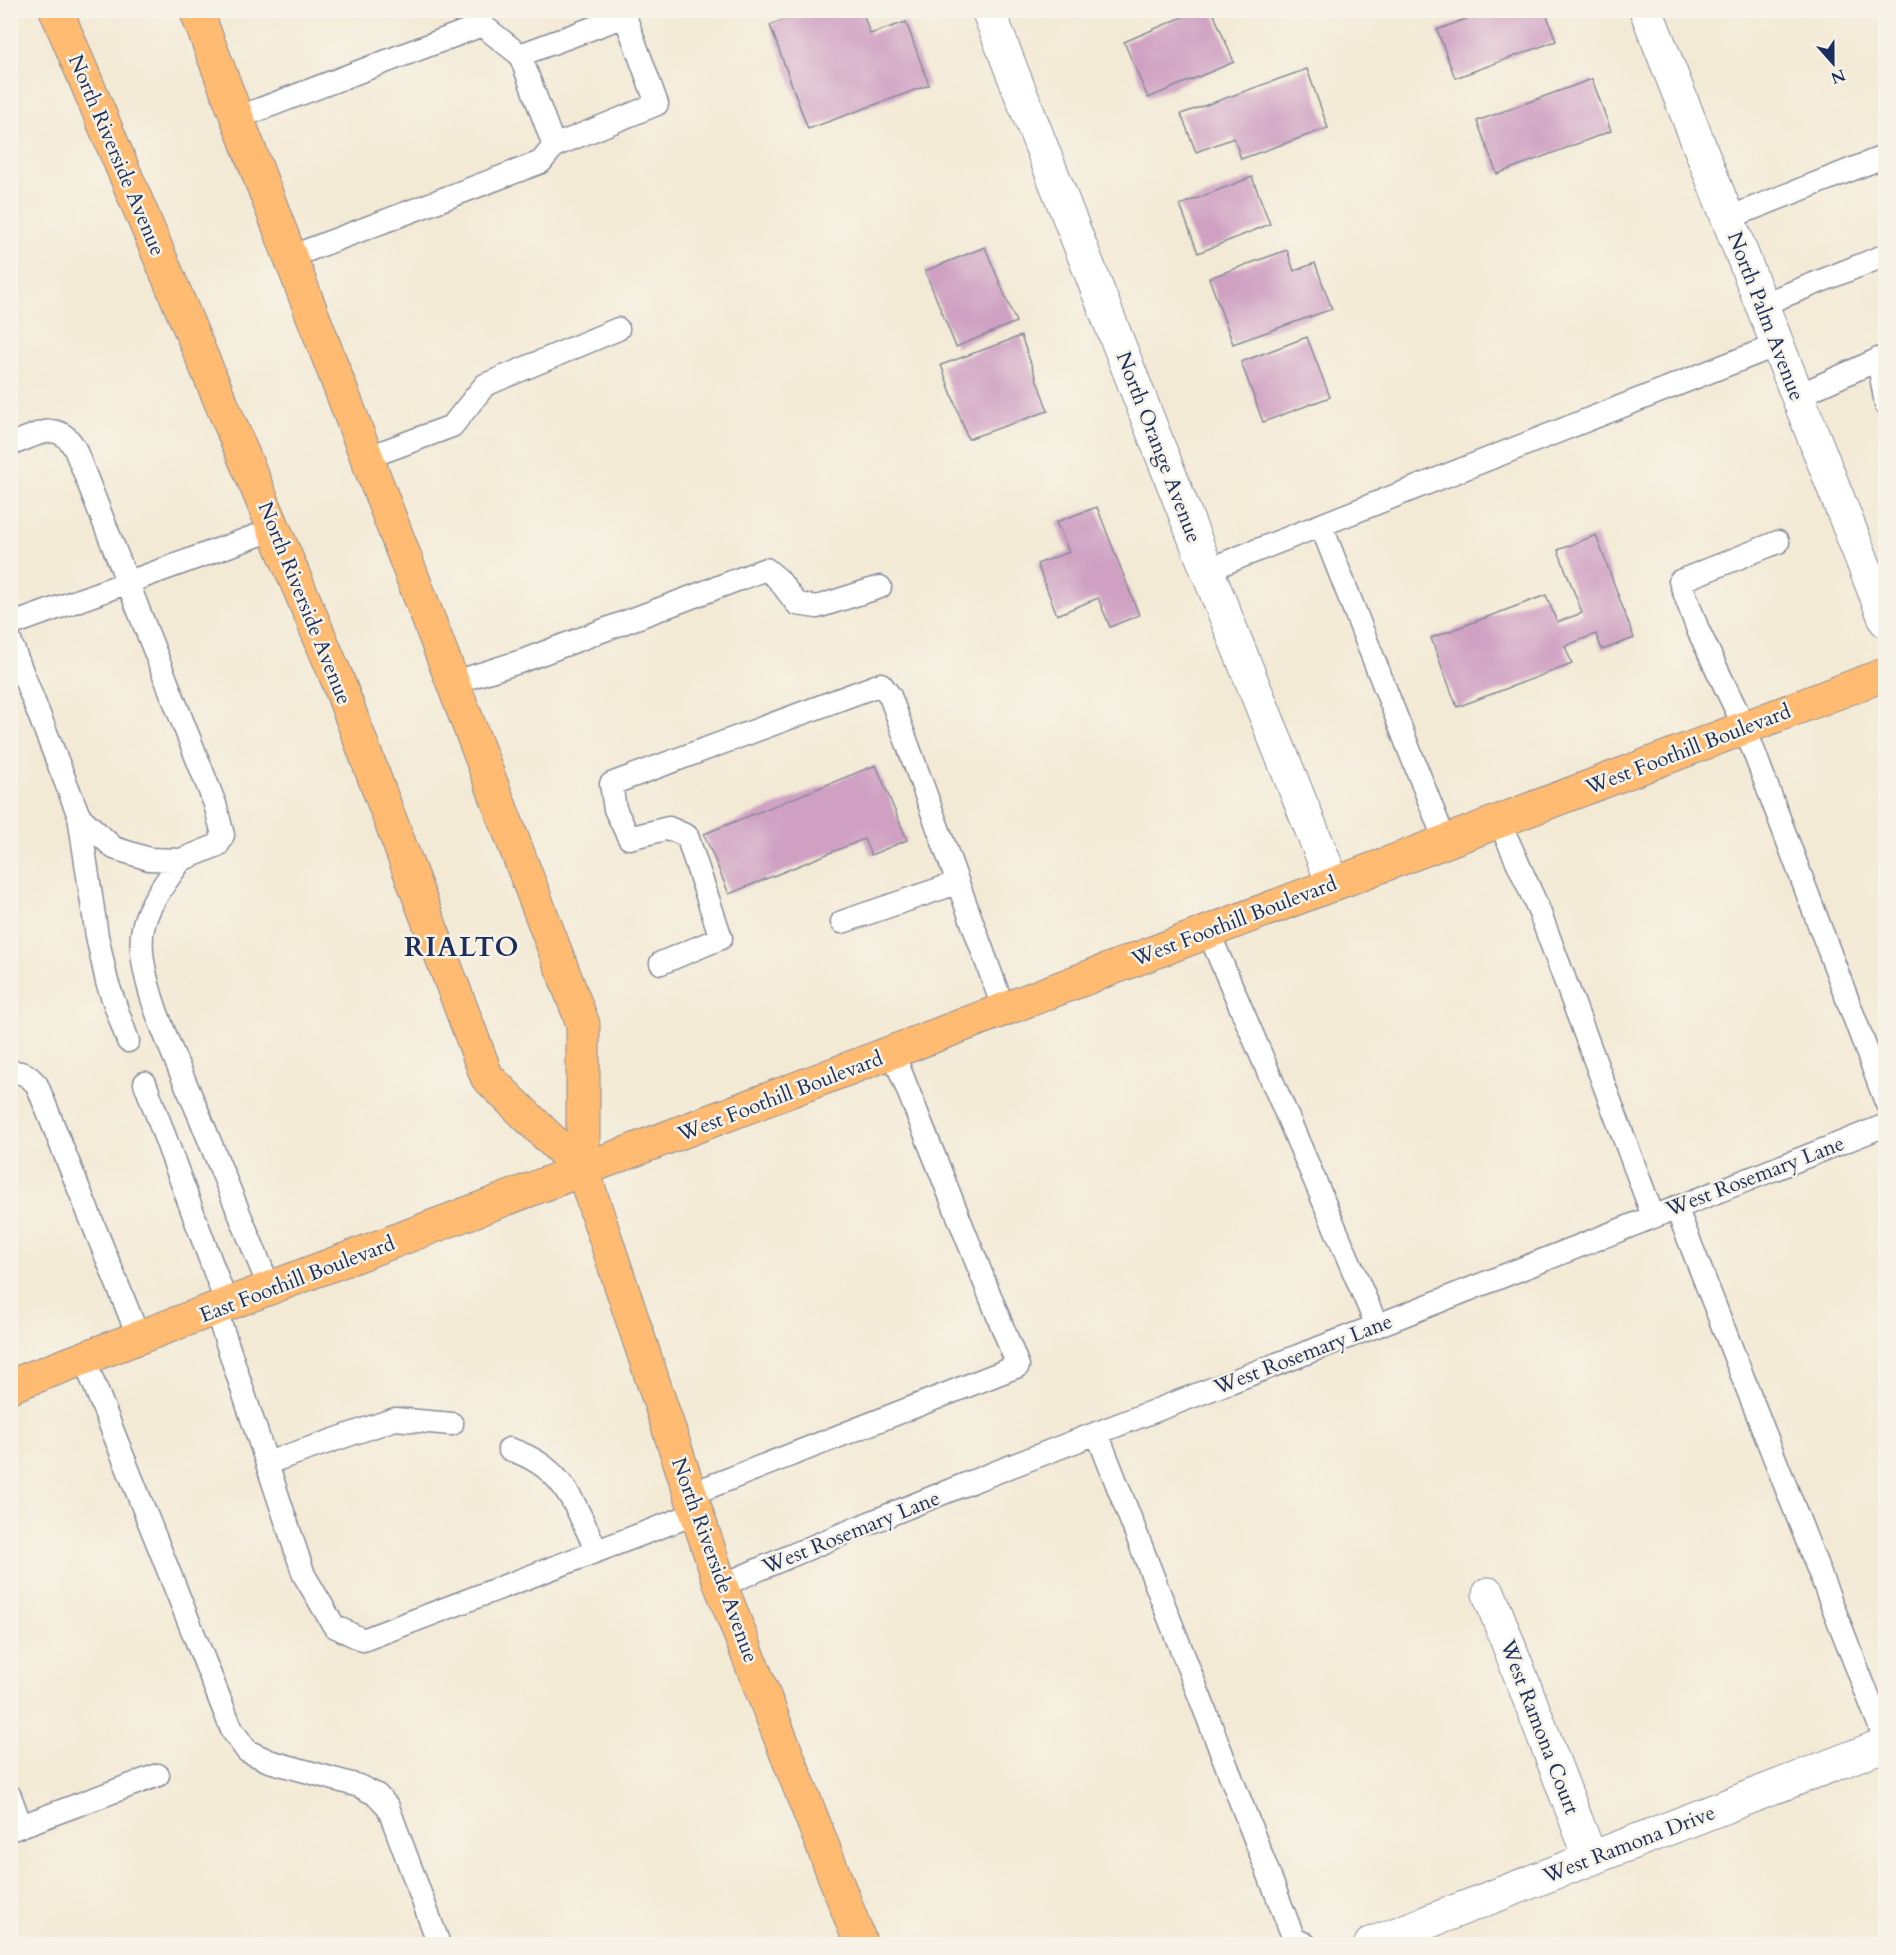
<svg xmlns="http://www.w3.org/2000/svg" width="1896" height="1955" viewBox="0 0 1896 1955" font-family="Cardo,serif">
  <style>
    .building { fill: #cfa0c2 }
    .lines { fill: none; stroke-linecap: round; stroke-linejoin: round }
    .lane-casing { stroke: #878c9a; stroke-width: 25 }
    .street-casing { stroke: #878c9a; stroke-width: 35 }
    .primary-casing { stroke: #878c9a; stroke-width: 35 }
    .lane { stroke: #fff; stroke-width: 22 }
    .street { stroke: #fff; stroke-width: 33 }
    .primary { stroke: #ffbb71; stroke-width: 33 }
    .labels { text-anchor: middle; stroke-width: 5; stroke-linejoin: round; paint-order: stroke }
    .street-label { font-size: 21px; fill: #1b2f5e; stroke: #f7f3e8 }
    .district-label { font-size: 27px; font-weight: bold; letter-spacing: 1.5px; fill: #1b2f5e; stroke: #f7f3e8 }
  </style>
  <rect width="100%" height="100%" fill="#f7f3e8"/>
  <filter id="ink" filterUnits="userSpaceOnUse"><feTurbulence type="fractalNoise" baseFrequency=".0167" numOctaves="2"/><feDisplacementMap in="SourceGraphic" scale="12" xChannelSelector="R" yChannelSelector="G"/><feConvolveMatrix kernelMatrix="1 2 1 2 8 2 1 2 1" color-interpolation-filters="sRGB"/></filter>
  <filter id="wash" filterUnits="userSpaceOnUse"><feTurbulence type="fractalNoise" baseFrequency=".008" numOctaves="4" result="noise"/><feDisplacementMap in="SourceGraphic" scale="24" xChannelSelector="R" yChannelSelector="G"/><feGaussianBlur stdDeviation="1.35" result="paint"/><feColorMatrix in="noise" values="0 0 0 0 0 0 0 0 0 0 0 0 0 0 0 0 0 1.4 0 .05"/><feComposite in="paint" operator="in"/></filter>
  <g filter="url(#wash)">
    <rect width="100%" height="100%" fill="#f3ead5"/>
    <g id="blocks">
      <path class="building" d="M809,10H862L870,34L906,22L929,85L808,129L770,25Z
        M1199,10H1212L1234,62L1148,98L1124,42Z
        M1489,10H1545L1556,41L1455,78L1437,30Z
        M1307,69L1328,128L1241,159L1234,138L1196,152L1181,114Z
        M1592,79L1611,131L1497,174L1477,121Z
        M1252,177L1270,224L1198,253L1180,205Z
        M985,247L1016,322L956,347L925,271Z
        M1287,250L1294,271L1315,263L1332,309L1233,344L1209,278Z
        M1021,336L1048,411L968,439L941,365Z
        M1307,337L1330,397L1263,422L1241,362Z
        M1097,507L1139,615L1110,627L1098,598L1057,615L1037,564L1069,552L1056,522Z
        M1596,535L1634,638L1602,650L1596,634L1565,646L1572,664L1457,707L1431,638L1546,595L1557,622L1582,613L1558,550Z
        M876,765L907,840L871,855L864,839L729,894L704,834Z"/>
    </g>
  </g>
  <g filter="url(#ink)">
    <use href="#blocks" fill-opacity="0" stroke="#878c9a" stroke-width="1.5"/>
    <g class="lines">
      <defs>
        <path id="lane" d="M520,55L625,16L657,104L554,146
          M237,118L482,25L520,55L554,146L541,162L290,257
          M1728,218L1886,156
          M1761,305L1886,255
          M1878,359L1886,404
          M1797,396L1886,356
          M10,445C37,435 58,418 75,449L215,804L223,835L218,845L181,860L149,859L114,848L79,816L10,641
          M366,458L452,426L485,385L618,329
          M1321,525L1445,841
          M1778,542L1680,581L1698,630L1745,728L1886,1102
          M1207,570L1777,345
          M10,625L275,529
          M452,683L522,661L766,569L778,579L797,604L817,607L880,587
          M79,816L97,936L107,982L128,1041
          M1499,821L1538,908L1653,1216
          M181,860C167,881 148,903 143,928C133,976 180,1068 199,1115C223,1173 246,1231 270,1289
          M842,922L957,883
          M1208,931L1377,1326
          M661,963L721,938L687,836L669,828L629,838L615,809L611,784L881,684L890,696L1004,1010
          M10,1072C23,1071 29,1076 37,1085L139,1338
          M145,1083L227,1305
          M1676,1207L1886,1742
          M216,1310L304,1575L334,1626L363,1640L697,1513
          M84,1359L232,1730L247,1751L269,1761L359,1786L377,1795L388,1807L439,1944
          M1097,1433L1294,1939L1305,1944
          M509,1449C565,1467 573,1503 597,1551
          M267,1463L395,1419L452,1424
          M691,1494L1018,1366L893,1053
          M721,1586C936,1491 1157,1411 1376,1326C1546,1260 1716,1192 1886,1125
          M10,1796L21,1826
          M10,1830L158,1775"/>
        <path id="street" d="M988,10L1207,570L1333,883
          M1646,10L1886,621
          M1489,1594L1591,1859
          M1371,1944L1886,1744"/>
        <path id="primary" d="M56,10L336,676L487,1077L583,1171
          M196,10L583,1024V1171L721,1586L861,1944
          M10,1386C636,1151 1260,912 1886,674"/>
      </defs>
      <use href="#lane" class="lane-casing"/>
      <use href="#street" class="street-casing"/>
      <use href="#primary" class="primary-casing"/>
      <use href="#lane" class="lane"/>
      <use href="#street" class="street"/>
      <use href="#primary" class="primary"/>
    </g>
  </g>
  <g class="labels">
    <g class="street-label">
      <text transform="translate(117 155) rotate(67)" y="7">North Riverside Avenue</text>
      <text transform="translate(1766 316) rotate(69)" y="7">North Palm Avenue</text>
      <text transform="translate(1159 447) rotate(69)" y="7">North Orange Avenue</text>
      <text transform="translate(305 603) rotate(68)" y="7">North Riverside Avenue</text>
      <text transform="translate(1688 749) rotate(-21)" y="7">West Foothill Boulevard</text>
      <text transform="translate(1234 921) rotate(-21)" y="7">West Foothill Boulevard</text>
      <text transform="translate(780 1096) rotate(-21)" y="7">West Foothill Boulevard</text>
      <text transform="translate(1755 1176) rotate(-21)" y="7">West Rosemary Lane</text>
      <text transform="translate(297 1279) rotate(-21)" y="7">East Foothill Boulevard</text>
      <text transform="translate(1303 1354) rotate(-21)" y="7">West Rosemary Lane</text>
      <text transform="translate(851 1532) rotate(-22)" y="7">West Rosemary Lane</text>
      <text transform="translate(715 1560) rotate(70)" y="7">North Riverside Avenue</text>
      <text transform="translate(1540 1727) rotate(69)" y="7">West Ramona Court</text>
      <text transform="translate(1629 1844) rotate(-21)" y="7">West Ramona Drive</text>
    </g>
    <g class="district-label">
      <text x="462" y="956">RIALTO</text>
    </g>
  </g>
  <rect width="1896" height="1955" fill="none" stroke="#f7f3e8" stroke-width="36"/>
  <g transform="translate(1833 63) rotate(159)" stroke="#f7f3e8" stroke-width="4.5" paint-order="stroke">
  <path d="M0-4.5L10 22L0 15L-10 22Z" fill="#1b2f5e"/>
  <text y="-9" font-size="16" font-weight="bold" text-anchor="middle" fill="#1b2f5e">N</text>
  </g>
</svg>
